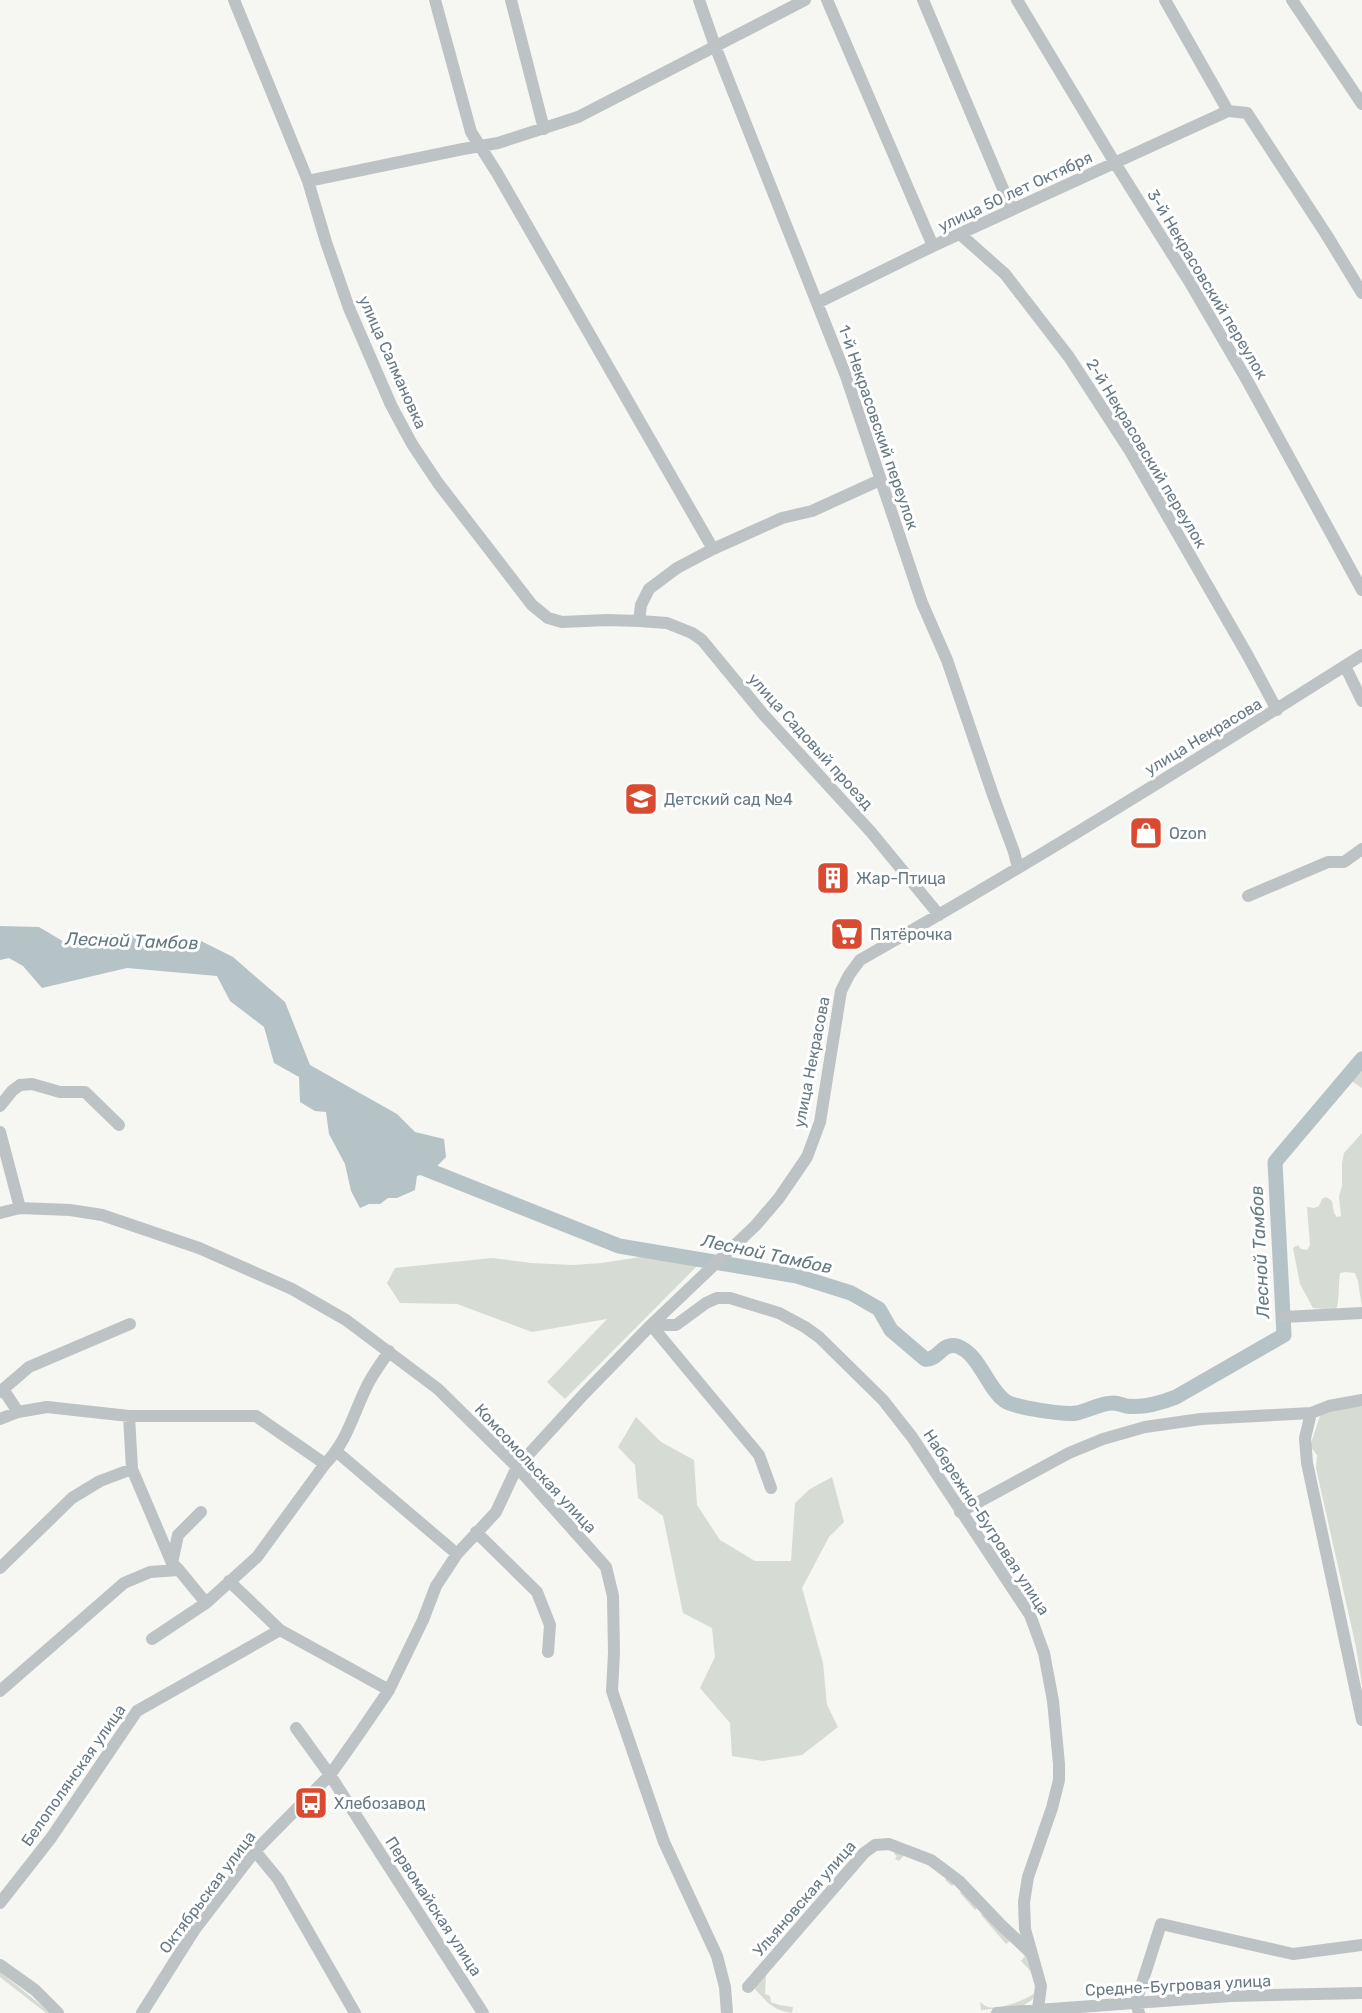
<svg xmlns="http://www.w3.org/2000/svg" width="1362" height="2013" viewBox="0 0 1362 2013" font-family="Rubik,sans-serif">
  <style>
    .green { fill: #d6dbd3 }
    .water { fill: #b5c2c6 }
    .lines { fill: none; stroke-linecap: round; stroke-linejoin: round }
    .river { stroke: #b5c2c6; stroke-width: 15 }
    .minor { stroke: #bdc2c5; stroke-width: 12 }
    .labels { text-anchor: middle; stroke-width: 6; stroke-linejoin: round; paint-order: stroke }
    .street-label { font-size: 16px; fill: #677983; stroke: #fff }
    .poi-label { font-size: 16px; fill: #677983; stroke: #fff; text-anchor: start }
    .water-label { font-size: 18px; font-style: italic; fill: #637a7f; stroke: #fff }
  </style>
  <rect width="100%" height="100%" fill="#f6f6f3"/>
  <path class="green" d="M1362,1064V1088L1344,1076Z
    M1362,1133V1308L1358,1281L1355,1273L1345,1272L1340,1273C1338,1286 1340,1298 1336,1310L1313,1308L1300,1284L1293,1248L1298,1245L1301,1249L1307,1250L1310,1245L1307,1207L1314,1208L1319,1206L1322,1199L1326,1197L1332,1201L1334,1213L1337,1217L1341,1216L1339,1196L1342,1186V1164L1344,1153Z
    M641,1257L697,1266L565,1399L547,1382L607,1319L532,1332L457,1304L400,1303L387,1283L395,1268L492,1258L531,1263L573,1265L601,1263Z
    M1362,1405V1685L1356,1647L1316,1468L1317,1455L1310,1446L1321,1413Z
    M636,1417L661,1442L694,1460L697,1505L720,1540L755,1561H791L795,1503L810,1489L832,1477L844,1522L829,1537L802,1588L823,1663L827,1705L838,1727L802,1755L763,1761L732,1756L730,1723L700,1688L715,1657L712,1628L683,1613L663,1516L638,1498L635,1465L618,1447Z
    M879,1845L894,1847L916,1854L942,1868L958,1882L1032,1961L1039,1985L1032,2000L1022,2006L981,2010L980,2002C983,2004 985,2006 988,2007C999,2010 1026,2000 1035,1993C1040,1977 1031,1972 1021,1961L1025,1956L1011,1940L1006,1944L981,1915L984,1911L979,1906L975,1910L960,1893L963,1889L956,1882L952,1886L945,1880L948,1876L934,1865L907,1852L899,1861L895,1859L897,1856L894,1854L896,1850L888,1846H879L862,1859L844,1885L828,1900L766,1974L765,1994L770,1996L771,2002L779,2005L793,2007L792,2013C772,2010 767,2002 754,1988C779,1955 805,1922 832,1891C847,1874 860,1857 879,1845Z
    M0,1972L51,2013H46L0,1977Z"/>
  <path class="water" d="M0,926L39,927L66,943L106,934L199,940L233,957L285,1002L310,1065L397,1114L415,1132L444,1139L446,1157L432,1171L417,1176L415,1190L397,1198H388L380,1204H369L360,1208L351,1191L345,1164L329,1134L326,1112L315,1111L300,1102L299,1077L274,1063L264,1027L230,1001L217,976L127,968L42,988L23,966L9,958L0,960Z"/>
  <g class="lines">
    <path class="river" d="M413,1164L619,1246L797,1276L851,1293L879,1309L891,1330L925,1359C938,1361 942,1342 957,1346C980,1354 986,1387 1005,1401C1016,1408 1064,1415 1077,1413C1089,1410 1101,1403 1113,1403C1118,1403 1122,1405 1126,1406C1142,1408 1161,1403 1176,1397L1284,1335L1275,1162L1362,1059"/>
    <path class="minor" d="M234,0L308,181L326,242L349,308L391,405L412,444L438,483L532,605L548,618L562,622L607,620L639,621L667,623L692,633L702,640L763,714L871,832L939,915
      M435,0L471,132L497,173L713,549
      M511,0L544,129
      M699,0L715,46L846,376L922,603L947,660L993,795L1014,852L1018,868
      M827,0L933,246
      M923,0L1012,210
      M1017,0L1115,163L1189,281L1248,382L1362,590
      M1165,0L1228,111L1247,113L1326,234L1362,293
      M1292,0L1362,104
      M308,181L463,149L498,143L578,117L805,0
      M960,234L1005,274L1069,357L1130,451L1248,656L1277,710
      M817,303L933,246L1228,111
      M639,621L641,605L649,589L677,568L713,549L782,518L812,511L880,480
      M1345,666L1362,701
      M1248,896L1328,862H1344L1362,849
      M0,1106L12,1091L20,1085L32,1084L60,1092H85L119,1125
      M0,1132L20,1208
      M0,1213L20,1208L70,1210L102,1215L199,1248L292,1289L346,1320L438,1389L517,1467L606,1567L613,1596L614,1653L612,1691L664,1842L717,1956L725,1987L727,2013
      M1284,1317L1362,1313
      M651,1325H676L706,1303L717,1298H730L779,1313L805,1327L819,1337L883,1400L912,1437L1030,1615L1044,1653L1053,1701L1059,1764V1780L1052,1808L1028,1877L1024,1902L1025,1929L1041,1986L1038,2009
      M651,1325L759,1455L771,1488
      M3,1389L18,1412
      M0,1392L29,1367L130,1324
      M1311,1413L1305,1438L1307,1463L1362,1720
      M129,1416L132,1469L172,1563L179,1570
      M0,1419L18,1412L47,1407L129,1416H256L325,1464
      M337,1452L457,1554
      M960,1512L1069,1453L1103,1439L1145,1427L1201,1419L1311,1413L1329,1406L1362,1400
      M476,1532L537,1592L550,1625L548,1652
      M172,1563L178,1535L201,1512
      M0,1568L72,1498L100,1481L132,1469
      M229,1581L280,1630L389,1690
      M152,1639L206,1603L257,1557L325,1464C348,1441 354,1411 368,1384C374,1372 382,1362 389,1351
      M0,1691L124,1583L150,1572L179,1570L206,1603
      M296,1728L330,1775L483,2013
      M255,1851L278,1879L355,2013
      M0,1903L51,1838L137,1711L280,1630
      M0,1965L35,1990L58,2013
      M748,1987L864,1853L875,1845L889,1844L931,1860L959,1881L1001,1925L1031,1953
      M142,2013L195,1929L255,1851L330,1775L361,1731L389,1690L423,1620L436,1586L457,1554L496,1512L517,1467L584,1394L651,1325L756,1225L779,1198L807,1157L820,1122L841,991L849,975L860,960C1030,864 1196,760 1362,655
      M997,2013L1231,1996L1362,1993
      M1139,2013L1136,2002L1161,1924L1293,1954L1362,1945"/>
  </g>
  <defs>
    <symbol id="school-square" viewBox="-11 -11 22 22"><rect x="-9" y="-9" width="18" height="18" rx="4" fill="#da4a30" stroke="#fff"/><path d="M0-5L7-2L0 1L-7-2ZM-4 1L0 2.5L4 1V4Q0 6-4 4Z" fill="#fff"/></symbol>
    <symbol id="shop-square" viewBox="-11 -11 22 22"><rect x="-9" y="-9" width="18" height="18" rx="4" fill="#da4a30" stroke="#fff"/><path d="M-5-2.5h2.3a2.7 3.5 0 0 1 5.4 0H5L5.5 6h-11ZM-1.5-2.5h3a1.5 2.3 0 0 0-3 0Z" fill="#fff"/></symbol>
    <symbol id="building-square" viewBox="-11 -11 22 22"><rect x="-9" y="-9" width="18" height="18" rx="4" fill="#da4a30" stroke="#fff"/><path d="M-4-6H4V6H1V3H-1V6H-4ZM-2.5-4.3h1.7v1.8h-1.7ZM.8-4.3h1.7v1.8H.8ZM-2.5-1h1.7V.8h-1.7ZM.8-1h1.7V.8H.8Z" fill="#fff"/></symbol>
    <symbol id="supermarket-square" viewBox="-11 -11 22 22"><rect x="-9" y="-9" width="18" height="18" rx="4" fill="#da4a30" stroke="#fff"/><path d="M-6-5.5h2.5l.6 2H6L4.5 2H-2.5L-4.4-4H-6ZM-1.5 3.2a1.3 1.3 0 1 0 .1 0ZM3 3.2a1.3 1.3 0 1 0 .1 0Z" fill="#fff"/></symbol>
    <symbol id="bus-square" viewBox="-11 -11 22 22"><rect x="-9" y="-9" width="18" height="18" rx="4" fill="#da4a30" stroke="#fff"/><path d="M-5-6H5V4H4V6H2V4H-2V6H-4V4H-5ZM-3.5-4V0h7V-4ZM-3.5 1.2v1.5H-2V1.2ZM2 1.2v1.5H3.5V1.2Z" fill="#fff"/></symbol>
  </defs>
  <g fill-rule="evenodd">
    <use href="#school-square" x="622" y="780" width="38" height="38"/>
    <use href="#shop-square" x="1127" y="814" width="38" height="38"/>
    <use href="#building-square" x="814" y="859" width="38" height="38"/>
    <use href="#supermarket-square" x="828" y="915" width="38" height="38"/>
    <use href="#bus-square" x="292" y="1784" width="38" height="38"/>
  </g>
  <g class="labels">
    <g class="street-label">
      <text transform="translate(1015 191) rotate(-25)" y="6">улица 50 лет Октября</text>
      <text transform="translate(1208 284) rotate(59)" y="6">3-й Некрасовский переулок</text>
      <text transform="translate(393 362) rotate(66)" y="6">улица Салмановка</text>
      <text transform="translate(879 427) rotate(71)" y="6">1-й Некрасовский переулок</text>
      <text transform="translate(1147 453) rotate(59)" y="6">2-й Некрасовский переулок</text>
      <text transform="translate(1203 736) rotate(-31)" y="6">улица Некрасова</text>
      <text transform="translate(811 741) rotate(48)" y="6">улица Садовый проезд</text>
      <text transform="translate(811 1062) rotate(-79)" y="6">улица Некрасова</text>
      <text transform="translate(536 1468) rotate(47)" y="6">Комсомольская улица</text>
      <text transform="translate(987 1522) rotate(57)" y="6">Набережно-Бугровая улица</text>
      <text transform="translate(73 1775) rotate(-55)" y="6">Белополянская улица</text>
      <text transform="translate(207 1892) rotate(-53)" y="6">Октябрьская улица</text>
      <text transform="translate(804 1898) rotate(-49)" y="6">Ульяновская улица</text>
      <text transform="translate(434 1906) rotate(57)" y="6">Первомайская улица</text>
      <text transform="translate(1178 1985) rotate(-3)" y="6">Средне-Бугровая улица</text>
    </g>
    <g class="poi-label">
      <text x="664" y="805">Детский сад №4</text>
      <text x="1169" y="839">Ozon</text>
      <text x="856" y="884">Жар-Птица</text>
      <text x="870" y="940">Пятёрочка</text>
      <text x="334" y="1809">Хлебозавод</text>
    </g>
    <g class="water-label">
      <text transform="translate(132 941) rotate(2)" y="6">Лесной Тамбов</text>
      <text transform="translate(1260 1252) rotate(-93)" y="6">Лесной Тамбов</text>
      <text transform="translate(767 1254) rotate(12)" y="6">Лесной Тамбов</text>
    </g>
  </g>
</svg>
